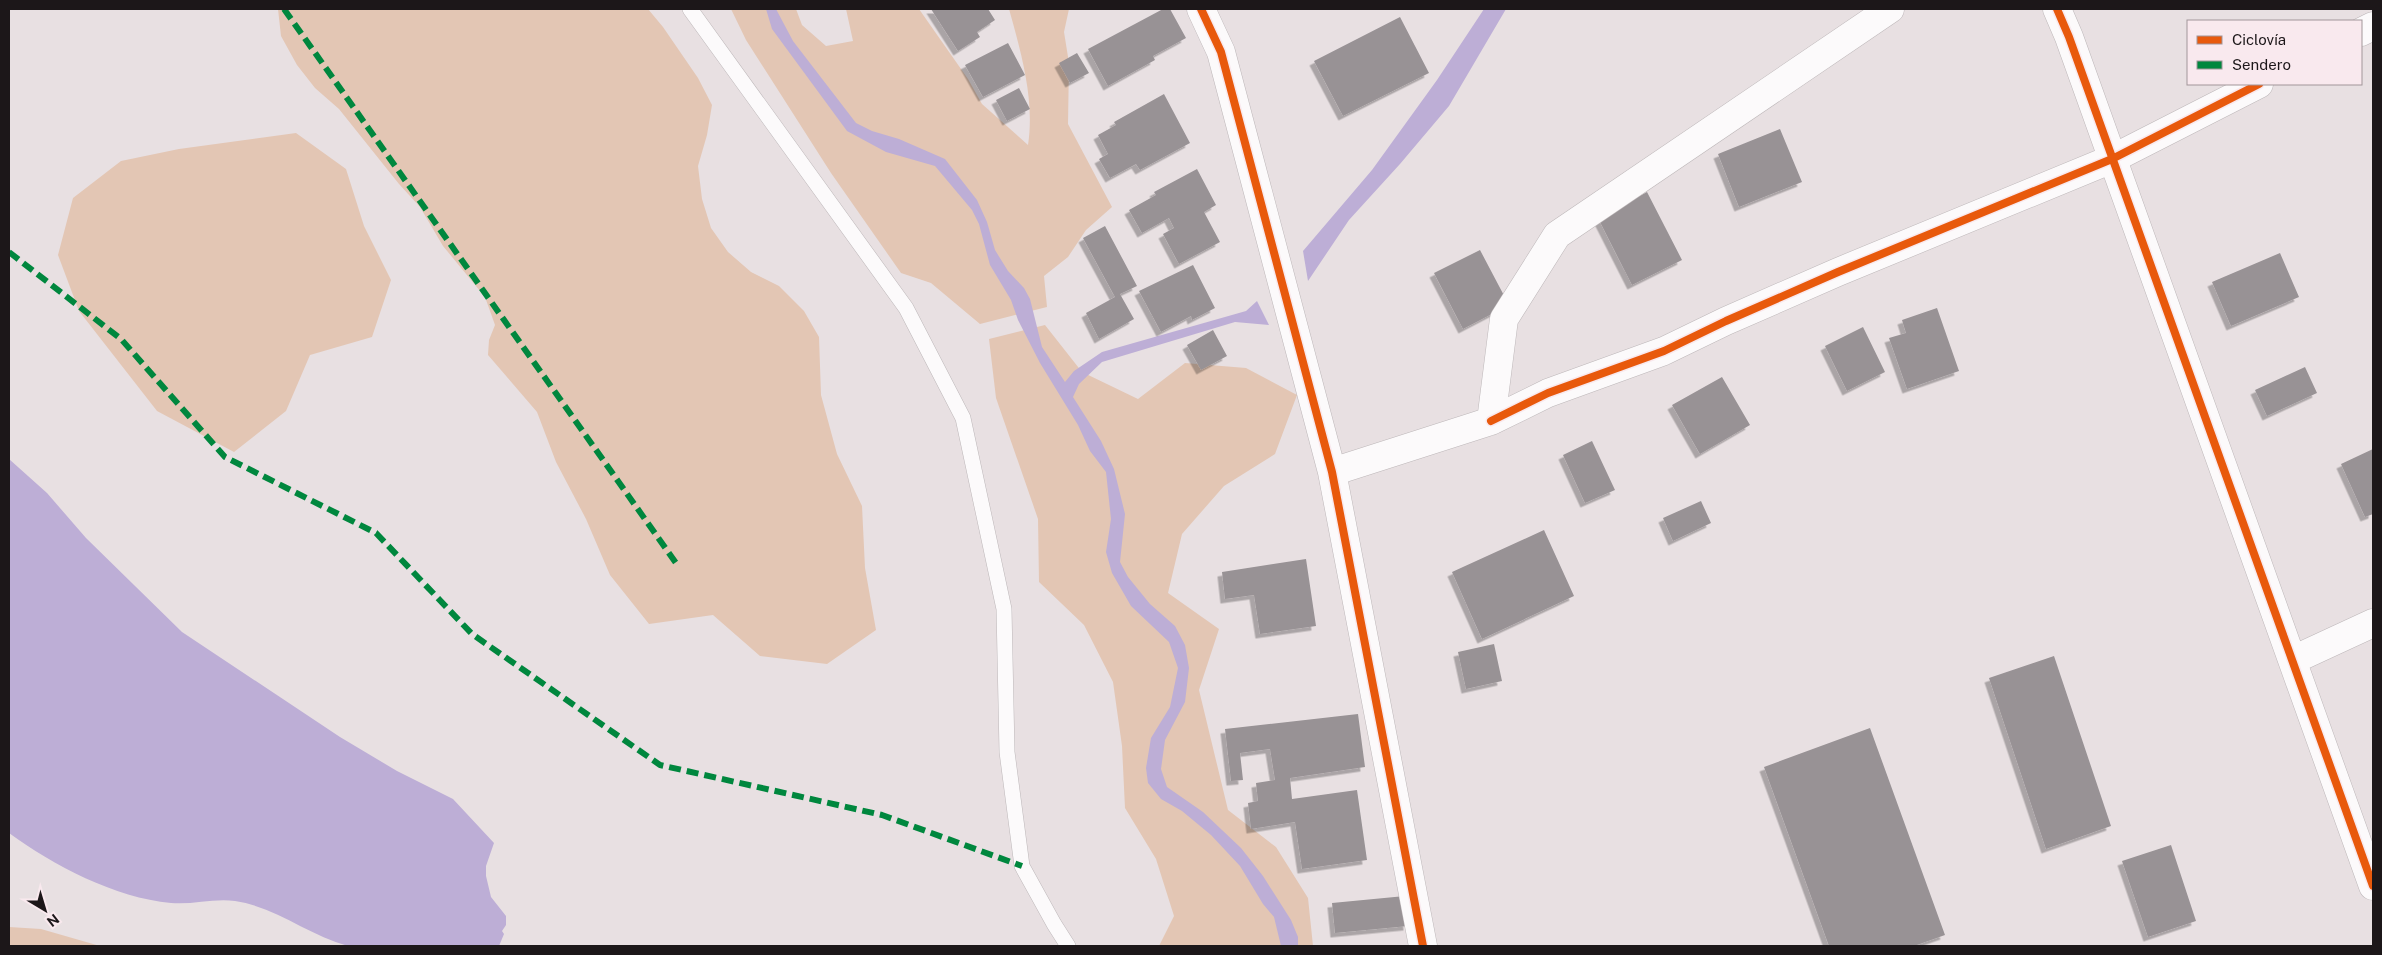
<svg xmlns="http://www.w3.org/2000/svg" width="2382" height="955" viewBox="0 0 2382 955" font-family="'Public Sans',sans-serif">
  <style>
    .green { fill: #e3c6b4 }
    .water { fill: #bdaed6 }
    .building { fill: #989295; filter: url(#shadow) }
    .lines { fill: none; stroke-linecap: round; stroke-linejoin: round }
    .lane-casing { stroke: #bdb7b9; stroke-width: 16 }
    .street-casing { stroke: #bdb7b9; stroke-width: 29 }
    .lane { stroke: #fcfafb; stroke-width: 15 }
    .street { stroke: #fcfafb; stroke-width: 28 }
    .quiet { stroke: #00873e; stroke-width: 6; stroke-dasharray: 12 6; stroke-linecap: butt }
    .cycleway-casing { stroke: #f9e9ee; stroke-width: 11 }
    .cycleway { stroke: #e8590c; stroke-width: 8 }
  </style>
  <defs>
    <filter id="shadow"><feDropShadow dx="-4.5" dy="4.5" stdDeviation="0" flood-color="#0004"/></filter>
  </defs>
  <rect width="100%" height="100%" fill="#e8e0e2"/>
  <path class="green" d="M278,9H648L663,27L698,78L712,105L707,135L698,166L702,199L711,228L728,252L751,272L779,286L804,311L819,337L821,395L837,454L862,506L865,568L876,630L827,664L760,656L713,615L649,624L610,575L586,519L556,462L537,412L488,355L489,340L495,325L485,297L443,246L420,207L399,184L339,109L315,88L297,65L281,36Z
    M731,9H796L802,25L826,46L853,41L846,9H919L968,79L982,104L1028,145C1035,100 1021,52 1009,9H1069L1064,32L1069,63L1068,124L1112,207L1086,230L1068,257L1044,276L1047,307L980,324L931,283L901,273L831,173L746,40Z
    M296,133L346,169L364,226L391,280L372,337L310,355L286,411L234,452L157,411L79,311L58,255L73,198L121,161L179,149Z
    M1045,325L1082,372L1138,399L1185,363L1246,368L1297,395L1275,454L1224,486L1182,534L1168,593L1219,629L1199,690L1228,810L1276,847L1308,898L1313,946H1159L1174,916L1156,859L1125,808L1122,746L1113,682L1084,625L1039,582L1038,519L996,398L989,339Z
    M9,927L41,929L100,946H9Z"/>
  <path class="water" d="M766,9H776L793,41L856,123L872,131L899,139L945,159L977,200L987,222L995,250L1008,271L1024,288L1030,299L1042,347L1065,382L1074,371L1102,352L1246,311L1257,301L1269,325L1235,322L1102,362L1079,384L1073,397L1101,441L1114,469L1125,514L1120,562L1128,577L1150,604L1175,626L1185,645L1189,668L1185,702L1165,740L1161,769L1167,787L1203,812L1241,848L1263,876L1291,920L1298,937V946H1281L1274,917L1263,904L1240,866L1211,835L1182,811L1161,799L1148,783L1146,768L1151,738L1170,707L1178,668L1169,642L1131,606L1112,573L1106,552L1111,519L1106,472L1090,451L1078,425L1040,363L1018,320L1011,300L990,265L979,224L972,210L935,166L886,152L847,131L772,29Z
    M1484,9H1506L1449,106L1400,164L1349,220L1308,281L1303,251L1372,170L1437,80Z
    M9,459L47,493L86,538L182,632L340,737L397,771L453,799L494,843L486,866V876L491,897L506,916V925L502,931L504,934L499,946C464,946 429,946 393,946C379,946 361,949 348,946C308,935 276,907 235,901C214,898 192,905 171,903C115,898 53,865 9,833Z"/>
  <path class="building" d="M931,9H988L995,20L977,32L980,37L958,51Z
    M1163,9H1170L1186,38L1153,56L1155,60L1108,86L1088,49Z
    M1400,17L1429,73L1343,116L1314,61Z
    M1008,43L1025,75L983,97L965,65Z
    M1077,53L1089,73L1070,83L1059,63Z
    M1019,88L1030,109L1007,121L996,100Z
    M1164,94L1190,143L1140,170L1136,164L1110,178L1099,159L1108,154L1098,135L1116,125L1114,122Z
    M1780,129L1802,182L1739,207L1718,154Z
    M1197,169L1216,205L1204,212L1220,242L1179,264L1163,234L1174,228L1169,218L1142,233L1129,210L1156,195L1154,192Z
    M1647,192L1682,260L1632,285L1598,218Z
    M1105,226L1137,286L1120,294L1134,319L1099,339L1086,313L1115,297L1083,238Z
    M1480,250L1509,305L1463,329L1434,273Z
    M2280,253L2299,297L2231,326L2212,282Z
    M1193,265L1215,308L1192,320L1191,316L1161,332L1139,291Z
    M1937,308L1959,371L1907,389L1889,338L1906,333L1902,320Z
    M1863,327L1885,372L1847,391L1825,346Z
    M1213,330L1227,356L1201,370L1187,345Z
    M2305,367L2317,393L2267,416L2255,390Z
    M1722,377L1750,425L1700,454L1672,405Z
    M1592,441L1615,490L1585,503L1563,455Z
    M2373,449V514L2365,517L2341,464Z
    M1701,501L1711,523L1673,541L1663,518Z
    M1544,530L1574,596L1482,639L1452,572Z
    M1306,559L1316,626L1260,634L1254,595L1225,599L1222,572Z
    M1494,644L1502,681L1466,689L1458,652Z
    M2054,656L2111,826L2046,849L1989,678Z
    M1358,714L1365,767L1290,778L1292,799L1357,790L1367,860L1302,869L1295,822L1251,829L1248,803L1258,801L1256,783L1275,780L1270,749L1240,753L1243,780L1231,781L1225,729Z
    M1870,728L1945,935L1914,946H1829L1764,767Z
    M2171,845L2196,921L2148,937L2122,861Z
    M1405,896L1408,926L1335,933L1332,903Z"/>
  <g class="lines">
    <defs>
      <path id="lane" d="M690,9L906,308L963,418L1004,609L1007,752L1022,866L1054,924L1068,946"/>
      <path id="street" d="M1201,9L1221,52L1332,472L1423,946
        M2057,9L2069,37L2373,886
        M2361,32L2373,26
        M1491,421L1548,393L1664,351L1726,321L1838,272L2112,159L2259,84
        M1332,472L1491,421L1504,319L1557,235L1890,9
        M2293,660L2373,623"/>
    </defs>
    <use href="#lane" class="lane-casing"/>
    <use href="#street" class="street-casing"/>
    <use href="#lane" class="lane"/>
    <use href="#street" class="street"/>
    <path class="quiet" d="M284,9L676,563
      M9,252L121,339L225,457L376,533L472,634L660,765L882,815L1022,866"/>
    <defs>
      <path id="cycleway" d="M1201,9L1221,52L1332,472L1423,946
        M2057,9L2069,37L2373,886
        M1491,421L1548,393L1664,351L1726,321L1838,272L2112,159L2259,84"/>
    </defs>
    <use href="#cycleway" class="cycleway-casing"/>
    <use href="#cycleway" class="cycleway"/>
  </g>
  <rect width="2382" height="955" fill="none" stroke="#1c1719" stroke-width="20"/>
  <rect x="2187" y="20" width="175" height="65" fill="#f9e9ee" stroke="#a19599"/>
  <rect x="2197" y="36" width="25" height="8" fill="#e8590c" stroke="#a19599"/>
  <text x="2232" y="45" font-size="15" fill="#1c1719">Ciclovía</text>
  <rect x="2197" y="61" width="25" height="8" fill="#00873e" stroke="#a19599"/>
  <text x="2232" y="70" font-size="15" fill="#1c1719">Sendero</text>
  <g transform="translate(45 910) rotate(142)" stroke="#f9e9ee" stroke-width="4" paint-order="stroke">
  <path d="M0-4L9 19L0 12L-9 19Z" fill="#1c1719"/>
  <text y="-8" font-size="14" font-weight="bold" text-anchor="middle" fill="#1c1719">N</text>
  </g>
</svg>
